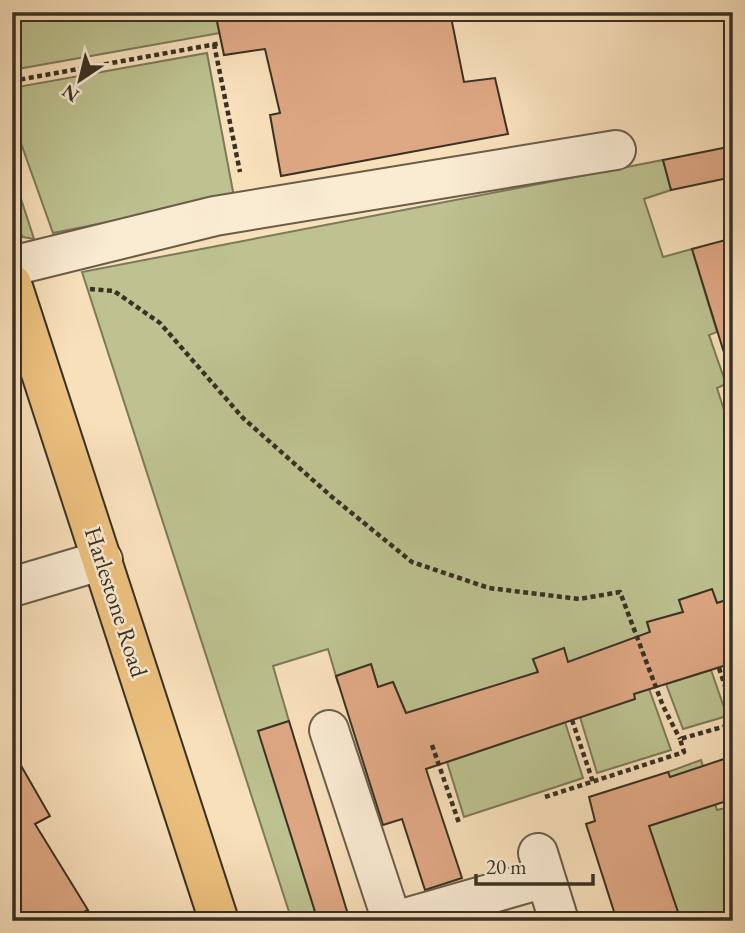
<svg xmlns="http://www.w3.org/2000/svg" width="745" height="933" viewBox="0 0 745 933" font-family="'EB Garamond',serif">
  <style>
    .green { fill: #bdc290; stroke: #7b7a5a; stroke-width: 2 }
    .building { fill: #dfa884; stroke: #393125; stroke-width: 2 }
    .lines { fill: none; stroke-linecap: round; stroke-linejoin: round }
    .minor-casing { stroke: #695d4a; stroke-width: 42 }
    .major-casing { stroke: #393125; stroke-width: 42 }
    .path { stroke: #393125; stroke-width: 4.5; stroke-dasharray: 5 3.5; stroke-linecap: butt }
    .minor { stroke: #faebd3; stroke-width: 38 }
    .major { stroke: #ecc07e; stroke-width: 38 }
    .labels { text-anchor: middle; stroke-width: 5; stroke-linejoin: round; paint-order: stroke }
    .street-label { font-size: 24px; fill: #393125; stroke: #faebd3 }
  </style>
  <rect width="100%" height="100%" fill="#f8e0bb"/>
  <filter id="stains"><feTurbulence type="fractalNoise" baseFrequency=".00286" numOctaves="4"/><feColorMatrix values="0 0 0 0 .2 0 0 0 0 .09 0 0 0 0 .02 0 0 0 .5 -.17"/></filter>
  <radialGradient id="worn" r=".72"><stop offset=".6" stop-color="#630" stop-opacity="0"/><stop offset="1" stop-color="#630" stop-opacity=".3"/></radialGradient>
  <path class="green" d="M12,12H216L220,33L12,70Z
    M207,53L234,197L53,233L12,118V88Z
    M663,160L671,190L644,199L663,257L692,249L717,332L709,335L726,384L717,388L724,410L733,409V598L717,603L712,590L679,600L683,612L647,623L663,673L646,680L671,750L597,773L580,717L564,648L533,660L538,672L411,725L393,682L378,687L371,665L344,673L346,679L338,683L328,649L273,666L289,721L259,731L318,921H292L82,272Z
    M12,171L34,239L23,237L12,221Z
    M711,670L727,716L683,729L666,684Z
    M565,722L583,778L464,817L447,762Z
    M701,760L717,810L733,806V921H700L697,913L679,919L649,826L667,820L660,802L677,796L668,772Z"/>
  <path class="building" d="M215,12H450L464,82L495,78L508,134L281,176L270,115L280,113L265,49L224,55Z
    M733,146V177L671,190L663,160Z
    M733,238V355L725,356L692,249Z
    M712,589L717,603L733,598V663L634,694L635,699L426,769L462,878L425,890L402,819L383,825L336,676L371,664L378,687L393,682L406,713L538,672L533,659L564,648L568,662L650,632L647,622L683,612L679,600Z
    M289,721L350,921H318L258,731Z
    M12,750L50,816L35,824L88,910L66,921H12Z
    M733,756V799L649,826L681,921H617L586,824L595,821L589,797L668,772L670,777Z"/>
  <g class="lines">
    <defs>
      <path id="minor" d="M12,266L215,216L616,150
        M12,587L103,560
        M329,730L392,921
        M538,853L559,921
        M395,921L545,878"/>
      <path id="major" d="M12,284L219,921"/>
    </defs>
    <use href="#minor" class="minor-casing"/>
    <use href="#major" class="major-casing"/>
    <path class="path" d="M214,44L240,172
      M12,81L222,43
      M90,289L114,291L160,323L243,418L332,497L412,562L489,588L579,599L620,592L663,706L680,739
      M719,668L733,710
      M572,720L593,782
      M432,745L459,823
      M545,797L684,752L680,739L733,724"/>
    <use href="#minor" class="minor"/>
    <use href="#major" class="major"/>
  </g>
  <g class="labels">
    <g class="street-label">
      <text transform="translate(116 602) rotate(72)" y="8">Harlestone Road</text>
    </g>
  </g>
  <rect width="745" height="933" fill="none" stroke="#f8e0bb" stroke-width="42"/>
  <rect x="14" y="14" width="717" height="905" fill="none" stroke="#393125" stroke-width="3.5"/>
  <rect x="21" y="21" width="703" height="891" fill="none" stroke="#393125" stroke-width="2"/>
  <g transform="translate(80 80) rotate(215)" stroke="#faebd3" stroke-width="5" paint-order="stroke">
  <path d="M0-5L12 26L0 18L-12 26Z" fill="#393125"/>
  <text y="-10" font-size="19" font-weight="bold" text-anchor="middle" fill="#393125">N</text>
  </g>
  <path d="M476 874v10h117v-10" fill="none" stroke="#393125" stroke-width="3.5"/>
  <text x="486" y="874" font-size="21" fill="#393125" stroke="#faebd3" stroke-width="5" paint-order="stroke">20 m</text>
  <rect width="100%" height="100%" filter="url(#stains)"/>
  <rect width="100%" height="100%" fill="url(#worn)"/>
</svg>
